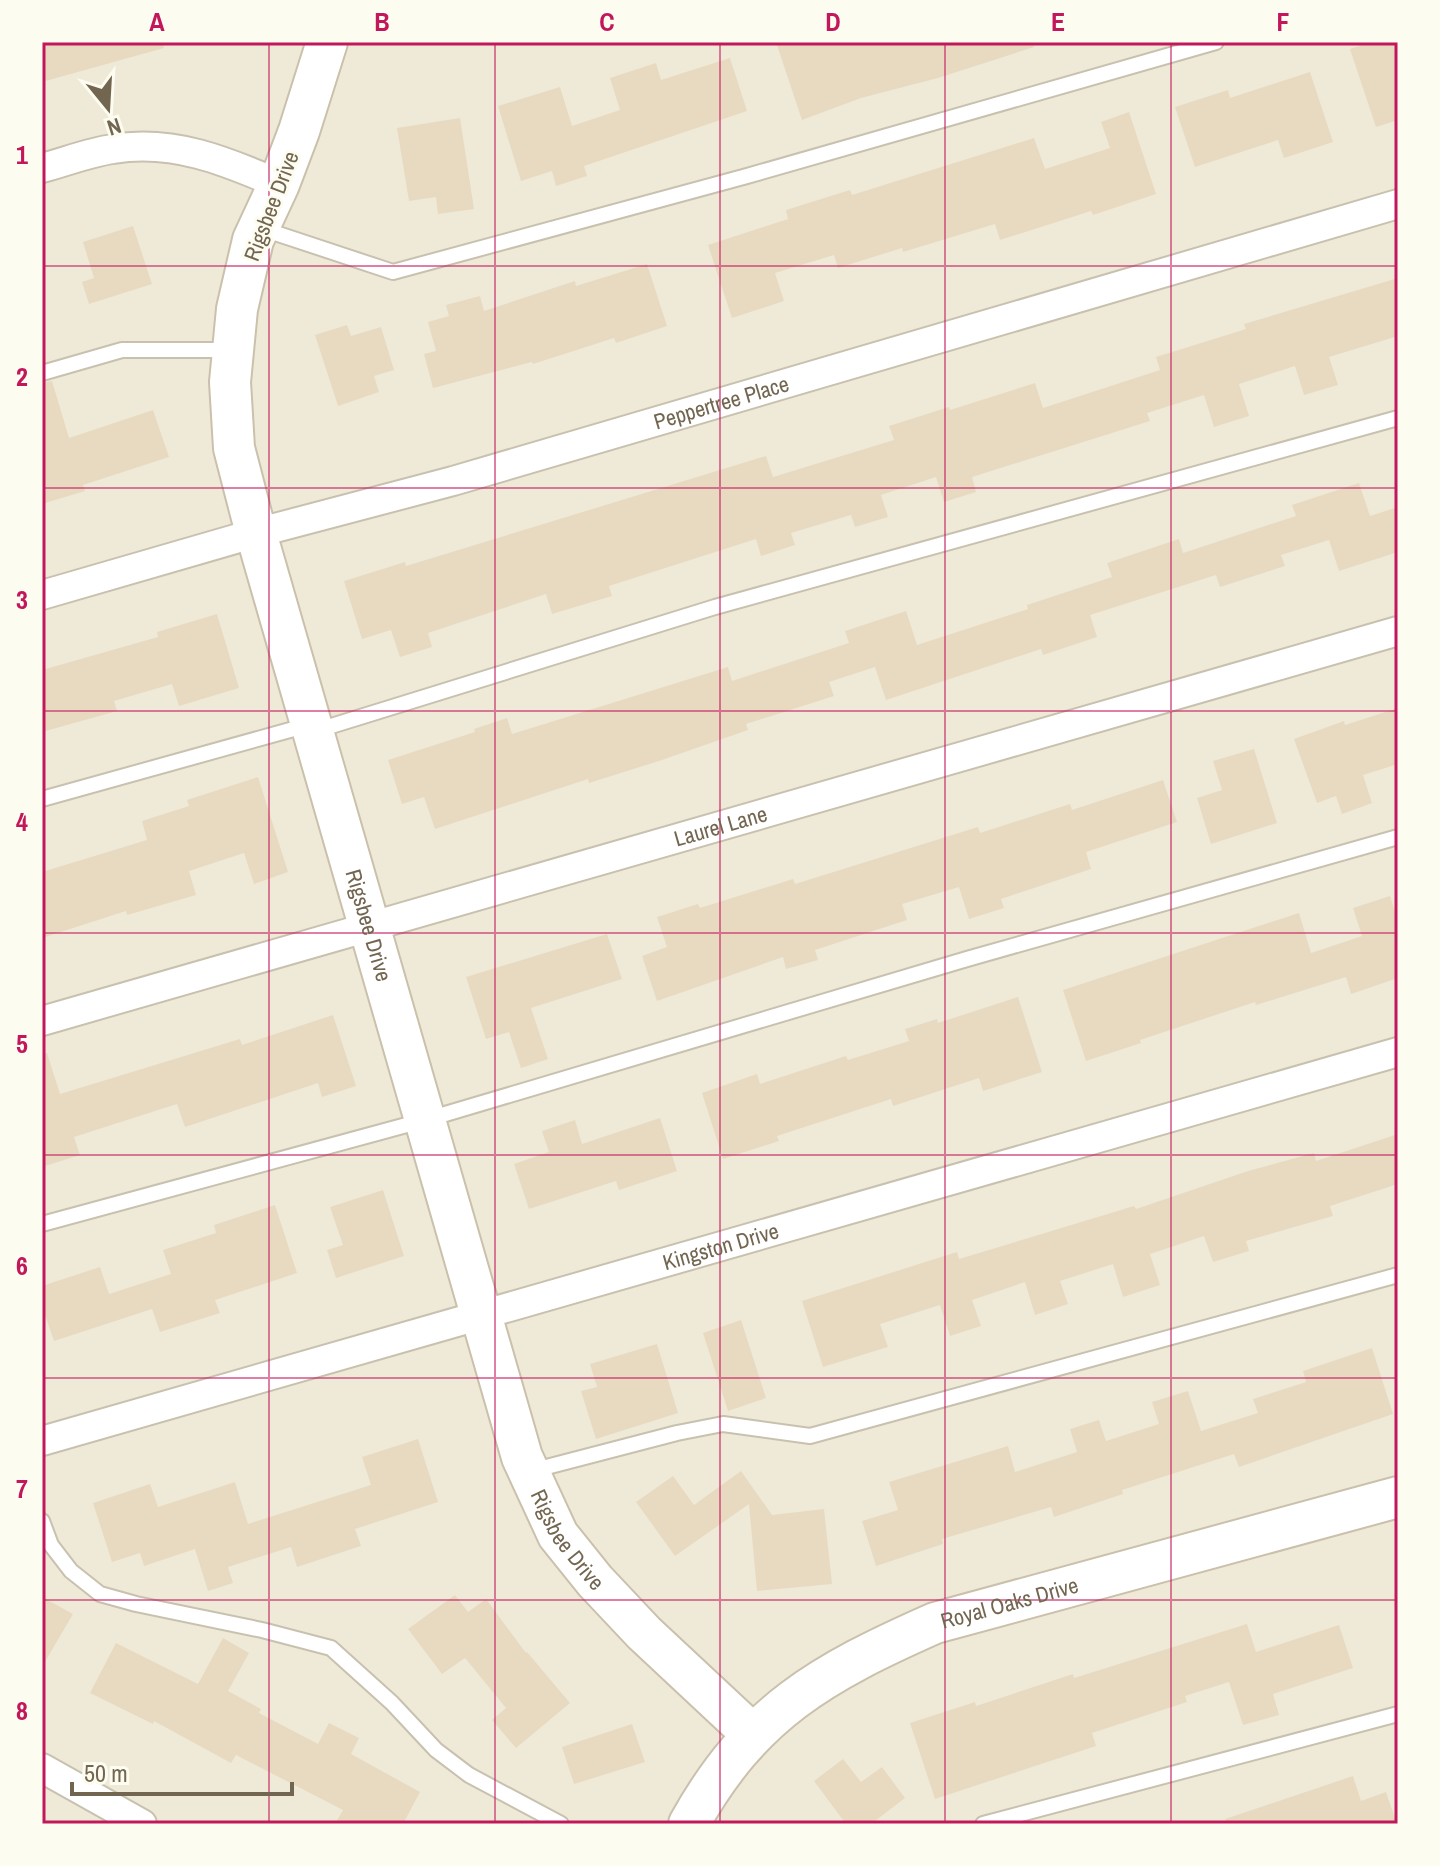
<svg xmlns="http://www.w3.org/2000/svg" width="1440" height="1866" viewBox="0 0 1440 1866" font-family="'Archivo Narrow',sans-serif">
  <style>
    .residential { fill: #eeead7 }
    .building { fill: #e8dac1 }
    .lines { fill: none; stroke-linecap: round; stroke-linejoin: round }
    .lane-casing { stroke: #c9c1af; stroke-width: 18 }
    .street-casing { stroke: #c9c1af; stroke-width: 32 }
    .secondary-casing { stroke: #cac0ab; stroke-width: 44 }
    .lane { stroke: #fff; stroke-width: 14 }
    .street { stroke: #fff; stroke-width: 28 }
    .secondary { stroke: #fff; stroke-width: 40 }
    .grid { fill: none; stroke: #c2185b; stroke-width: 2; stroke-opacity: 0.55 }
    .labels { text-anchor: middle; stroke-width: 6; stroke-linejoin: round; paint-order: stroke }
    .street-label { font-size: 22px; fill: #736651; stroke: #fdfcf1 }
    .neatline { fill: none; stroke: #c2185b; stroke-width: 3 }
    .grid-label { font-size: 26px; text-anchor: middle; font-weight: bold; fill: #c2185b }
  </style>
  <rect width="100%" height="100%" fill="#faf8eb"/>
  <path class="residential" d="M42,42H1398V1824H42Z"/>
  <path class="building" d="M42,42H163L164,48L42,82Z
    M776,42H1033L1034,47L938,78L861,98L802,120Z
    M1371,42H1398V120L1376,127L1350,49Z
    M730,58L747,111L584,166L587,176L556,186L552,171L521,181L498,106L560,87L572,126L620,110L610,78L656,63L661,80Z
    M1310,72L1333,142L1284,158L1278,140L1195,167L1175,107L1228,90L1230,98Z
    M1129,112L1156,194L1093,215L1091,211L1000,240L995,224L903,252L902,248L838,268L834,255L775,273L784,301L732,318L708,245L788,219L786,210L850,190L852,195L1034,138L1045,169L1110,148L1101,122Z
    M460,118L474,209L438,214L436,197L409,201L397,128Z
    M133,226L152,284L89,304L82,282L94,278L83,242Z
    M647,264L667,326L616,343L614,338L533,364L532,362L433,388L424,354L436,351L428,322L449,316L446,305L480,296L484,311L575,281L576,286Z
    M1398,278V336L1329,357L1338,385L1304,395L1295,366L1239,384L1249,416L1214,427L1204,395L1147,413L1150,421L972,477L976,492L944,502L936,477L881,495L888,517L855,527L851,515L791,533L795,545L761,556L756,539L609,586L612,596L552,614L546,594L428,633L432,647L400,657L391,630L362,639L344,581L405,562L406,566L766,456L773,477L894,440L889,426L949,407L950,410L1035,383L1043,408L1160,370L1156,357L1246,329L1244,324Z
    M347,325L351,336L381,327L394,370L374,376L379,392L338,406L315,335Z
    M52,381L69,438L153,410L169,457L83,485L85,491L42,504V383Z
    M1359,483L1370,516L1398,507V552L1339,571L1329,540L1281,555L1285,566L1220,587L1216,575L1090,615L1097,637L1043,655L1041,649L886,700L875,667L829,682L834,696L746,724L748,730L659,761L589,783L588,779L435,829L424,797L402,804L388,760L475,732L474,729L507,718L512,734L728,667L732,681L849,643L845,631L906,611L917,645L1028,609L1027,605L1112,577L1107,563L1179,539L1183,553L1296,516L1292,505Z
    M217,614L239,688L179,706L172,684L114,701L117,711L42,732V670L158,637L157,632Z
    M1398,708V764L1363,775L1372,803L1342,814L1336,796L1317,803L1294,739L1344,721L1345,725Z
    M1254,749L1277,823L1211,844L1197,798L1222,790L1213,761Z
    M258,777L288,872L254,884L244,853L189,871L196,895L127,915L126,911L42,938V872L147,840L142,821L189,806L187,800Z
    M1163,780L1177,822L1086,852L1091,869L1001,899L1004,908L969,919L959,887L902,904L907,920L815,950L818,960L786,969L783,957L657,1001L642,956L667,947L657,917L698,904L700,908L793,879L795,884L978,827L980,833L1070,804L1072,810Z
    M1390,896L1398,921V978L1351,994L1346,977L1256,1005L1255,1002L1140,1040L1141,1043L1086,1061L1063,990L1299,913L1311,953L1362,936L1353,908Z
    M607,934L622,979L531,1008L548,1059L521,1068L509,1032L486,1039L466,977Z
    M1018,997L1042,1072L983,1091L979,1078L893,1106L891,1099L777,1136L779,1141L723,1159L702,1093L757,1074L760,1084L846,1056L848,1060L909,1041L905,1029L937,1019L938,1023Z
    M333,1015L356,1086L322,1097L318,1083L185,1127L177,1104L74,1137L80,1155L42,1167V1054L47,1053L60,1094L240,1039L242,1045Z
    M660,1118L677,1171L619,1190L616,1181L529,1209L514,1164L549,1152L542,1131L575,1120L582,1144Z
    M1398,1134V1184L1330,1206L1333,1216L1246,1241L1249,1251L1213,1262L1204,1236L1150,1254L1160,1285L1123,1297L1113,1264L1060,1281L1068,1304L1035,1315L1025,1282L972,1300L981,1326L950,1336L940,1305L880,1324L888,1347L823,1367L802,1301L957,1252L959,1259L1134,1206L1136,1209L1248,1171L1314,1153L1316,1161Z
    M383,1190L404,1256L336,1278L327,1250L343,1245L330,1207Z
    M275,1205L297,1273L215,1300L220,1313L160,1332L152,1309L54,1341L42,1306V1286L100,1267L109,1294L171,1274L163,1250L216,1233L214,1225Z
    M741,1320L766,1398L728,1411L703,1333Z
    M657,1344L678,1413L596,1439L581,1391L597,1387L590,1364Z
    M1372,1348L1393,1414L1239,1467L1234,1454L1122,1490L1123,1494L1054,1517L1051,1507L942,1539L943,1544L876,1566L862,1521L898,1510L889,1482L1008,1446L1015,1472L1077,1452L1070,1429L1099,1420L1106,1441L1159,1424L1152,1402L1188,1391L1201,1431L1258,1413L1253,1399L1306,1382L1303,1371Z
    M418,1439L438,1502L355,1529L361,1546L297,1567L291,1547L228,1567L233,1583L208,1591L195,1549L144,1566L140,1553L112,1562L93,1503L150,1484L158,1507L235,1482L248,1524L371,1485L362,1457Z
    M741,1471L772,1515L824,1509L832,1584L757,1591L749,1504L675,1556L636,1502L673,1476L694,1505Z
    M455,1595L468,1612L486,1599L526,1653L527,1652L570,1703L516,1748L492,1720L506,1708L465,1658L442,1674L408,1629Z
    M42,1597L73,1614L42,1667Z
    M1247,1624L1256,1652L1339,1625L1353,1668L1273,1694L1279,1715L1243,1725L1229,1682L1185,1696L1187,1702L1092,1733L1096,1746L935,1799L910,1723L975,1702L976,1706L1073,1674L1074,1678Z
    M223,1638L249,1653L228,1691L261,1709L259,1713L318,1744L329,1723L359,1738L351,1754L420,1792L403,1824H335L343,1810L236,1755L231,1763L154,1721L153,1724L90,1693L116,1643L198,1684Z
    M632,1724L645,1762L574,1784L562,1747Z
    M843,1759L861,1782L882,1767L905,1798L871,1824H846L814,1781Z
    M1353,1776L1361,1801L1386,1792L1397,1824H1226L1225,1819Z"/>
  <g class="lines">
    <defs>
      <path id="lane" d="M263,229L393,272L747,176L1216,42
        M42,373L122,350H230
        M315,731L715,607L1398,418
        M42,799L308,725
        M42,1224L425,1120L967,959L1398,837
        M531,1471L677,1433L723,1424L810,1436L1398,1275
        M42,1521L51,1545L71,1571L100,1594L136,1604L262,1630L331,1648L392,1703L436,1750L469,1775L561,1824
        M983,1824L1398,1714"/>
      <g id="street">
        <path d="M42,168C65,162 90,152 113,149C173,139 226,161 279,184"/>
        <path id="s1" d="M42,595L256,533L453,481L1398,204"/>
        <path id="s2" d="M42,1021L1398,631"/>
        <path id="s3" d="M42,1441L1398,1052"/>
        <path d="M42,1768L142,1824"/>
      </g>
      <g id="secondary">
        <path id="s4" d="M327,42L299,131L279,184L253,240L237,309L230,382L234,448L256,533L522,1457L558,1535L595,1581L644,1633L752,1734"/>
        <path id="s5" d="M689,1824C751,1712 822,1673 935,1623L1398,1497"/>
      </g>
    </defs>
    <use href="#lane" class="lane-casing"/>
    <use href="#street" class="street-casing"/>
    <use href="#secondary" class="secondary-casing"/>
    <use href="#lane" class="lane"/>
    <use href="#street" class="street"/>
    <use href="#secondary" class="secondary"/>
  </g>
  <path class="grid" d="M269,42V1824M495,42V1824M720,42V1824M945,42V1824M1171,42V1824M42,266H1398M42,488H1398M42,711H1398M42,933H1398M42,1155H1398M42,1378H1398M42,1600H1398"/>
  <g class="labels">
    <g class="street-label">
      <text transform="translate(271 206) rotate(-69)" y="8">Rigsbee Drive</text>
      <text dy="8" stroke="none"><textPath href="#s1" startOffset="706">Peppertree Place</textPath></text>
      <text dy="8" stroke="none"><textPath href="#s2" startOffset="706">Laurel Lane</textPath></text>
      <text dy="8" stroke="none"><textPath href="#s4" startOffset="918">Rigsbee Drive</textPath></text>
      <text dy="8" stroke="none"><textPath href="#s3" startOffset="706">Kingston Drive</textPath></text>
      <text dy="8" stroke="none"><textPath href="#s4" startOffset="1566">Rigsbee Drive</textPath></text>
      <text dy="8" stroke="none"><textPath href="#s5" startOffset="402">Royal Oaks Drive</textPath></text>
    </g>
  </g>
  <rect width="1440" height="1866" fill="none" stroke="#fdfcf1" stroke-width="88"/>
  <g transform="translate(108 108) rotate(162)" stroke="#fdfcf1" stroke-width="6" paint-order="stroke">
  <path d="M0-6L14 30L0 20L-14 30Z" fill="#736651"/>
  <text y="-12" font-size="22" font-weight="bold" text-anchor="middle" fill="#736651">N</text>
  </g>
  <path d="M72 1782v12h220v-12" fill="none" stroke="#736651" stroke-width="4"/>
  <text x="84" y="1782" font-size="24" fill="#736651" stroke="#fdfcf1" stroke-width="6" paint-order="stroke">50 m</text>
  <rect x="44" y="44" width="1352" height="1778" class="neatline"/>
  <g class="grid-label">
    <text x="157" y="31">A</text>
    <text x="382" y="31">B</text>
    <text x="607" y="31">C</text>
    <text x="833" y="31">D</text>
    <text x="1058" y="31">E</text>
    <text x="1283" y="31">F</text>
    <text x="22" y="164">1</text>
    <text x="22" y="386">2</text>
    <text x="22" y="609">3</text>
    <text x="22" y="831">4</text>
    <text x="22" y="1053">5</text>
    <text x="22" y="1275">6</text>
    <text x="22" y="1498">7</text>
    <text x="22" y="1720">8</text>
  </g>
</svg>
